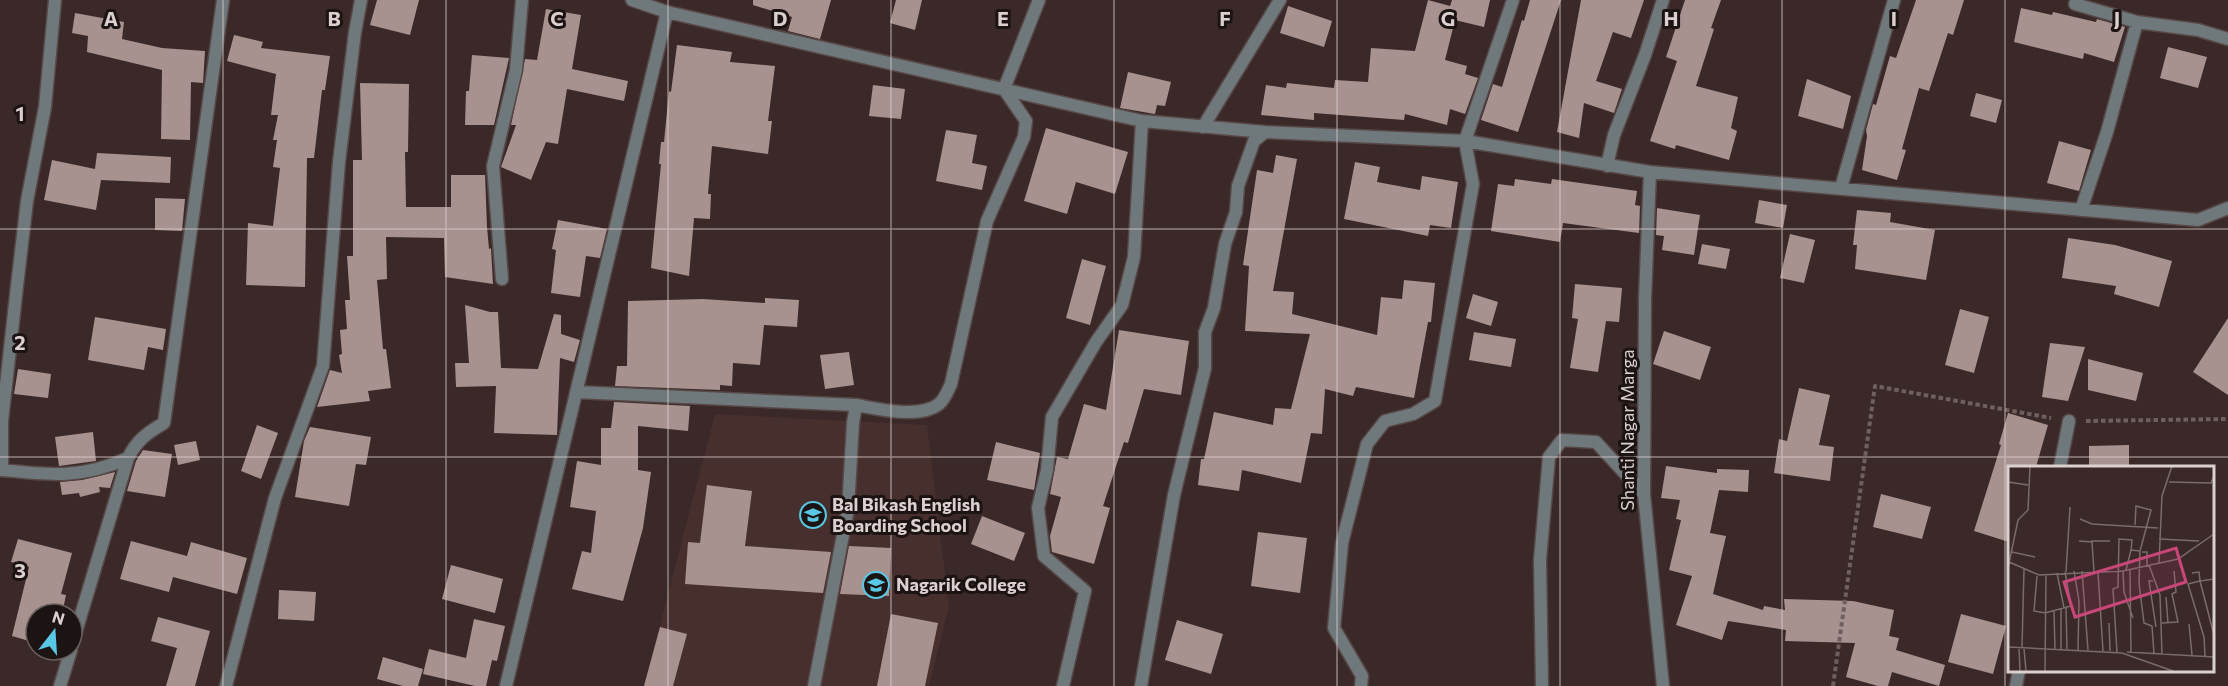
<svg xmlns="http://www.w3.org/2000/svg" width="2228" height="686" viewBox="0 0 2228 686" font-family="Commissioner,sans-serif">
  <style>
    .built { fill: #472f2d }
    .building { fill: #a79290 }
    .lines { fill: none; stroke-linecap: round; stroke-linejoin: round }
    .minor-casing { stroke: #574746; stroke-width: 15 }
    .path { stroke: #6f5f5e; stroke-width: 4; stroke-dasharray: 4.5 3; stroke-linecap: butt }
    .minor { stroke: #6f787b; stroke-width: 12 }
    .grid { fill: none; stroke: #dbd0cf; stroke-width: 1.5; stroke-opacity: 0.55 }
    .labels { text-anchor: middle; stroke-width: 6; stroke-linejoin: round; paint-order: stroke }
    .street-label { font-size: 18px; fill: #dbd0cf; stroke: #1c1413 }
    .poi-label { font-size: 18px; font-weight: bold; fill: #dbd0cf; stroke: #1c1413; text-anchor: start }
    .inset-road { fill: none; stroke: #7a6c6b; stroke-width: 1.5 }
    .view { fill: #c84678; fill-opacity: 0.15; stroke: #c84678; stroke-width: 3 }
    .inset-edge { fill: none; stroke: #dbd0cf; stroke-width: 3 }
    .grid-label { font-size: 20px; text-anchor: middle; font-weight: bold; fill: #dbd0cf; stroke: #1c1413; stroke-width: 6; stroke-linejoin: round; paint-order: stroke }
  </style>
  <rect width="100%" height="100%" fill="#3a2928"/>
  <path class="built" d="M715,414L927,425L949,606L929,686H644Z"/>
  <path class="building" d="M377,0H419L410,35L370,25Z
    M753,0H831L820,39L788,31L792,17L753,5Z
    M896,0H922L915,30L890,23Z
    M1428,0L1450,6L1452,0H1490L1484,27L1455,20L1445,60L1467,66L1465,74L1478,78L1465,114L1450,109L1447,125L1405,114L1404,120L1314,113V120L1261,115L1266,85L1286,88L1287,83L1334,88L1335,80L1368,82L1371,48L1415,51Z
    M1530,0H1561L1518,132L1481,120L1493,84L1502,87L1522,20L1524,21Z
    M1581,0H1644L1631,38L1613,32L1596,81L1622,89L1614,113L1584,103L1579,138L1557,132Z
    M1685,0H1721L1711,28L1714,29L1696,86L1738,97L1731,128L1737,131L1729,160L1676,145L1675,149L1650,141L1677,61L1666,57Z
    M1916,0H1964L1953,35L1948,33L1929,91L1919,88L1902,149L1906,150L1897,180L1862,170L1867,136L1866,130L1873,104L1876,105L1890,56L1896,58Z
    M1288,6L1332,21L1324,47L1280,33Z
    M2021,8L2052,15L2053,12L2096,22L2097,19L2125,27L2114,62L2084,53L2083,59L2014,42Z
    M546,9L581,15L572,69L628,81L624,101L567,89L558,144L546,142L531,180L501,167L516,125H511L525,59L537,60Z
    M75,13L124,22L122,39L162,48L205,51L203,83L191,82L190,140L161,139L162,70L87,52L88,36L72,33Z
    M234,35L263,42L261,48L330,56L325,90H322L314,158H307L305,287L246,285L248,223L273,226L280,168L273,167L277,140H273L278,115H271L276,74L227,61Z
    M677,45L732,52L730,62L775,66L768,121H772L768,154L712,146L708,194H711L710,219L694,218L689,276L651,268L661,164H659L661,142H664L669,91L671,92Z
    M2168,47L2207,57L2198,88L2160,78Z
    M472,55L509,58L494,125H465L466,91H469Z
    M1128,72L1171,82L1165,106L1157,105L1155,114L1120,108Z
    M1807,79L1851,96L1843,129L1798,116Z
    M360,83L409,84L408,152H405L406,207H451V175H485L487,227L489,249L491,248L493,284L445,277L444,238L386,237L387,279L377,280L383,349H386L391,388L368,391L370,401L317,407L330,370L342,373L339,355L342,354L340,330L347,329L345,300H350L347,256H353V160H362Z
    M873,85L905,89L901,119L869,116Z
    M1976,93L2002,100L1996,123L1970,116Z
    M1046,128L1128,152L1115,194L1076,182L1067,214L1024,201Z
    M946,130L977,135L972,163L987,166L982,190L936,181Z
    M2059,141L2091,150L2079,191L2047,183Z
    M97,153L171,157L170,183L101,180L96,210L44,200L52,160L95,169Z
    M1276,155L1297,159L1273,291L1294,292L1292,314L1377,335L1381,297L1402,299L1404,280L1435,283L1431,322H1428L1414,398L1356,387L1353,396L1325,389L1322,434L1311,433L1301,483L1242,470L1239,491L1198,485L1201,459H1204L1214,412L1273,425L1275,408L1291,409L1310,334L1245,331L1249,266L1243,265L1257,170L1273,173Z
    M1355,162L1380,167L1377,182L1420,190L1422,176L1458,182L1451,228L1430,225L1428,236L1344,219Z
    M1515,179L1551,184L1552,179L1637,191L1635,205L1640,206L1639,233L1563,223L1560,242L1491,231L1498,184L1514,186Z
    M155,198L185,199L182,231L155,230Z
    M1759,200L1787,205L1783,228L1755,223Z
    M1657,208L1700,215L1694,255L1662,250L1664,236L1656,235Z
    M1857,210L1891,213L1890,222L1935,230L1926,280L1855,269L1857,245H1853Z
    M558,220L607,229L600,258L586,256L580,297L551,293L556,250L552,249Z
    M1790,234L1815,240L1804,283L1780,278Z
    M2068,238L2115,245L2172,261L2159,307L2114,294L2116,286L2062,278Z
    M1702,244L1730,249L1726,269L1698,264Z
    M1082,259L1106,266L1090,325L1066,318Z
    M1575,284L1622,288L1619,322L1606,321L1598,372L1570,368L1578,319L1572,318Z
    M1473,294L1498,302L1491,326L1466,318Z
    M765,298L799,300L797,327L764,325L760,365L733,363L732,386L720,385V390L615,386L617,366H627L628,301L703,299L765,303Z
    M465,305L490,312H498L501,368L538,369L554,314L561,315V334L580,340L574,362L560,358L557,435L494,433L496,386L456,387L455,363H469Z
    M1960,309L1989,317L1974,373L1945,365Z
    M95,317L166,329L163,350L148,347L144,370L88,360Z
    M2228,318V395L2193,372Z
    M1119,330L1189,341L1181,395L1144,389L1128,443L1124,442L1103,506L1110,508L1094,564L1052,552L1050,536L1061,497L1050,494L1057,457L1068,459L1084,404L1106,410Z
    M1664,331L1711,347L1700,380L1653,364Z
    M1474,332L1516,339L1511,367L1469,360Z
    M2050,343L2085,347L2068,401L2042,397Z
    M849,352L854,385L825,389L820,355Z
    M2088,359L2143,373L2136,401L2088,390Z
    M18,369L51,374L48,398L14,394Z
    M1799,388L1830,395L1819,445L1834,447L1830,481L1774,473L1779,439L1787,441Z
    M614,402L690,406L688,431L638,426V470L651,472L643,528L623,601L572,589L582,551L591,553L596,511L570,507L577,461L601,465V428H611Z
    M2008,413L2048,425L2036,467H2009V542L1974,531L2001,445L1999,444Z
    M257,425L278,433L261,479L241,471Z
    M310,427L371,437L366,465L356,464L349,506L295,497L304,441Z
    M93,432L96,461L59,466L55,437Z
    M196,441L200,460L178,465L174,445Z
    M996,442L1040,453L1034,490L987,480Z
    M2129,445V467H2089V446Z
    M143,450L172,454L165,497L127,491L136,461Z
    M1666,466L1717,473V469L1749,470L1748,492L1719,490L1710,533L1726,536L1713,594L1763,610L1764,606L1785,610L1784,599L1853,601L1894,610L1889,636L1899,638L1896,650L1945,665L1939,686L1892,672L1888,686H1878L1846,677L1855,643L1785,641L1786,630L1728,621L1722,640L1676,625L1692,576L1669,570L1681,520L1676,519L1680,500L1661,498Z
    M115,472L110,488L99,487L100,492L80,497L79,493L62,495L60,482L82,480Z
    M707,485L752,491L745,546L831,552L823,593L685,584L688,542L700,543Z
    M1881,494L1931,507L1922,539L1873,527Z
    M982,516L1025,533L1014,561L971,544Z
    M1258,532L1307,538L1300,593L1251,586Z
    M18,539L72,553L61,594L66,595L62,614H36V643L12,636L29,567L11,562Z
    M131,541L187,556L191,542L247,558L237,594L173,577L169,592L120,579Z
    M849,546L891,548L889,596L840,594Z
    M451,565L503,579L495,613L442,599Z
    M279,590L316,592L314,621L278,619Z
    M891,614L938,623L925,686H877Z
    M1961,614L2006,626L1993,674L1948,662Z
    M158,617L210,631L195,686H166L177,648L151,641Z
    M474,619L505,626L497,661L492,660L486,686H475L423,674L429,649L466,658Z
    M1177,620L1223,634L1211,674L1165,660Z
    M660,627L687,634L673,686H644Z
    M383,657L423,669L418,686H403L377,679Z"/>
  <g class="lines">
    <defs>
      <path id="minor" d="M632,0L667,12L1142,121L1265,132L1465,141L1650,172L2198,220L2228,208
        M2075,4L2137,22L2198,30L2228,39
        M1203,127L1280,0
        M1607,166L1614,135L1645,55L1663,0
        M1650,172L1645,299L1644,494L1663,686
        M1841,188L1894,0
        M2081,210L2107,132L2137,22
        M502,279L493,166L516,70L522,0
        M576,392L856,405
        M2060,467L2069,421
        M0,469L2,470V421L17,286L27,201L45,107L55,0
        M2,470C50,475 82,479 128,458
        M72,645L128,458C137,440 147,433 164,423L223,0
        M60,686L71,650
        M226,686L275,498L323,366L339,162L355,32L361,0
        M506,686L667,12
        M814,686L848,509L853,423L856,405C879,409 920,419 939,404C945,399 948,390 951,384L987,221L1024,137L1026,121L1004,89L1039,0
        M1063,686L1085,591L1044,556L1038,508L1047,470L1052,417L1096,342L1122,305L1134,257L1142,121
        M1141,686L1174,495L1205,368V332L1214,308L1225,244L1236,212L1238,186L1254,141L1265,132
        M1361,686L1362,676L1334,628L1342,543L1367,444L1385,421L1413,414L1435,401L1473,184L1465,141L1513,0
        M1542,686L1540,560L1549,457L1562,440L1596,442L1644,494
        M2016,686L2019,670"/>
    </defs>
    <use href="#minor" class="minor-casing"/>
    <path class="path" d="M2086,421L2228,419
      M1833,686L1875,386L2051,418"/>
    <use href="#minor" class="minor"/>
  </g>
  <path class="grid" d="M223,0V686M446,0V686M668,0V686M891,0V686M1114,0V686M1337,0V686M1560,0V686M1782,0V686M2005,0V686M0,229H2228M0,457H2228"/>
  <defs>
    <symbol id="school-ring" viewBox="-11 -11 22 22"><circle r="9.5" fill="#1c1413" stroke="#59c8e5" stroke-width="1.5"/><path d="M0-5L7-2L0 1L-7-2ZM-4 1L0 2.5L4 1V4Q0 6-4 4Z" fill="#59c8e5"/></symbol>
    <symbol id="university-ring" viewBox="-11 -11 22 22"><circle r="9.5" fill="#1c1413" stroke="#59c8e5" stroke-width="1.5"/><path d="M0-5L7-2L0 1L-7-2ZM-4 1L0 2.5L4 1V4Q0 6-4 4Z" fill="#59c8e5"/></symbol>
  </defs>
  <g fill-rule="evenodd">
    <use href="#school-ring" x="798" y="500" width="30" height="30"/>
    <use href="#university-ring" x="861" y="570" width="30" height="30"/>
  </g>
  <g class="labels">
    <g class="street-label">
      <text transform="translate(1628 430) rotate(-90)" y="6">Shanti Nagar Marga</text>
    </g>
    <g class="poi-label">
      <text x="832" y="511">Bal Bikash English<tspan x="832" dy="21">Boarding School</tspan></text>
      <text x="896" y="591">Nagarik College</text>
    </g>
  </g>
  <g transform="translate(2008 466)">
    <rect width="206" height="206" fill="#3a2928"/>
    <path class="inset-road" d="M0,16L20,19M161,16L203,17L206,10M72,53L84,58L150,62M127,59L128,40L143,44L132,85L131,117L136,157L144,160L146,188M151,73L191,75M71,75L84,76L86,106M83,75H102M4,86L27,91M134,86H139V100M1,96L31,109L115,105L170,93L206,68M151,97L154,30L164,0M141,99L152,129L154,188M0,102L10,54L20,44L22,0M122,103L123,186M118,104L123,84M66,105L71,135L70,184M74,105L80,184M115,105L116,126L125,152M58,106L62,41M90,106L95,185M49,107L56,142M184,107L191,106L192,115L180,118L196,171L197,190M29,110L26,145L37,147L63,140L57,106M206,113L192,115L206,169M145,115H141L148,161M158,131L160,157M58,141L59,183M53,143V183M46,145L47,183M101,157L102,185M154,157L170,156L164,128L168,126L166,105M181,158L184,189M0,181L114,187L165,205M11,181L12,205M14,181L16,103M16,183L18,205M109,186L105,123L110,121L111,73L124,74L123,84L132,85M119,186L206,191M37,205L38,109"/>
    <path class="view" d="M168,82L178,116L67,151L56,116Z"/>
    <rect width="206" height="206" class="inset-edge"/>
  </g>
  <g class="grid-label">
    <text x="111" y="26">A</text>
    <text x="334" y="26">B</text>
    <text x="557" y="26">C</text>
    <text x="780" y="26">D</text>
    <text x="1003" y="26">E</text>
    <text x="1225" y="26">F</text>
    <text x="1448" y="26">G</text>
    <text x="1671" y="26">H</text>
    <text x="1894" y="26">I</text>
    <text x="2117" y="26">J</text>
    <text x="20" y="121">1</text>
    <text x="20" y="350">2</text>
    <text x="20" y="578">3</text>
  </g>
  <g transform="translate(54 632) rotate(17)"><circle r="28" fill="#1c1413" stroke="#685f5e" stroke-width="1.5"/>
  <path d="M0-4.5L10 22L0 15L-10 22Z" fill="#59c8e5"/>
  <text y="-9" font-size="16" font-weight="bold" text-anchor="middle" fill="#dbd0cf">N</text>
  </g>
</svg>
